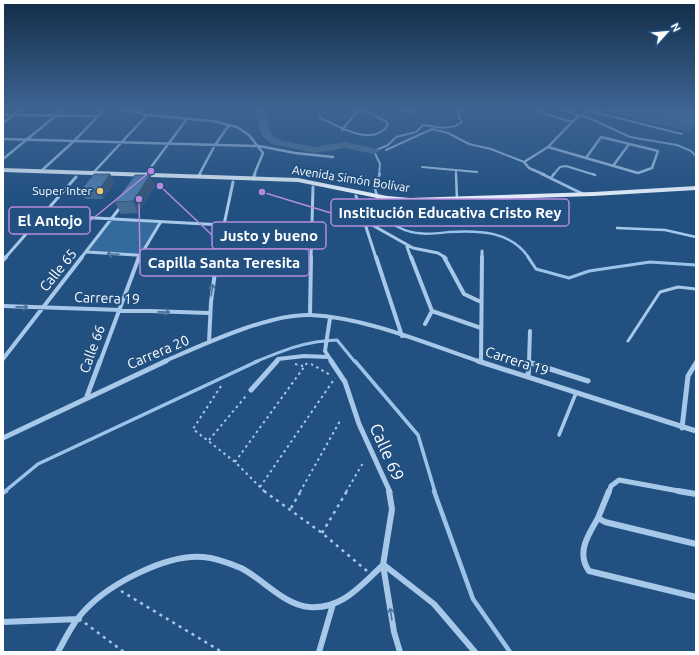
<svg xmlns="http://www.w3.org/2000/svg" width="699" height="655" viewBox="0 0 699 655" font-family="Ubuntu,sans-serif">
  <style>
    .green { fill: #356a9f }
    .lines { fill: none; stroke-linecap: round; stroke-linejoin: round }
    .stream-far4 { stroke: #9bc3e9; stroke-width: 2 }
    .stream-far3 { stroke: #9bc3e9; stroke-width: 2.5 }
    .stream-far2 { stroke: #9bc3e9; stroke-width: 3 }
    .stream-far1 { stroke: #9bc3e9; stroke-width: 3.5 }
    .stream { stroke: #9bc3e9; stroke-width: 4.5 }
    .river { fill: #4f7094; fill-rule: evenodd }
    .path-far1 { stroke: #a7c8e8; stroke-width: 2; stroke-dasharray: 2.5 3.5; stroke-linecap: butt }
    .path { stroke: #a7c8e8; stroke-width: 2.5; stroke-dasharray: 3 4.5; stroke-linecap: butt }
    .lane-far3 { stroke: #a7c8e8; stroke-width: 2 }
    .lane-far2 { stroke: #a7c8e8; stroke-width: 2.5 }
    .lane-far1 { stroke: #a7c8e8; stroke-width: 3 }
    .lane { stroke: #a7c8e8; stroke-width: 3.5 }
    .street-far4 { stroke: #a7c8e8; stroke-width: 2.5 }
    .street-far3 { stroke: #a7c8e8; stroke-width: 3 }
    .street-far2 { stroke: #a7c8e8; stroke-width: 4 }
    .street-far1 { stroke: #a7c8e8; stroke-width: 5 }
    .street { stroke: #a7c8e8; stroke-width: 6 }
    .primary { fill: #e9f2fd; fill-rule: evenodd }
    .wall { fill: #436b94 }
    .shaded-wall { fill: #375778 }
    .building { fill: #4e7cac; stroke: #375778 }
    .oneway { stroke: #4974a0 }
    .poi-dot { fill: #f4c569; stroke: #215081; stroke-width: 1.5 }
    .labels { text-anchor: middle; stroke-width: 4; stroke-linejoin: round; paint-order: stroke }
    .far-street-label { font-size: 12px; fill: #fff; stroke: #215081 }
    .far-poi-label { font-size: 12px; fill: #fff; stroke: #215081; text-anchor: end }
    .street-label { font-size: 14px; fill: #fff; stroke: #215081 }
    .near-street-label { font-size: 17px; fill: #fff; stroke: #215081 }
    .leader { fill: none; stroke: #b68bdc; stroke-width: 1.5 }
    .callout-dot { fill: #b68bdc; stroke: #215081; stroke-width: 1.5 }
    .callout { fill: #215081; stroke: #b68bdc; stroke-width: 1.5 }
    .callout-label { font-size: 15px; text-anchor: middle; font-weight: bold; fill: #fff }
  </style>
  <rect width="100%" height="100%" fill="#215081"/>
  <path class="green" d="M111,219L160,223L140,255L87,252Z"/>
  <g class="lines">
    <path class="stream-far4" d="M558,109L589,118L630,137L677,145L691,151L696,156
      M379,175L380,164L374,151L388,145L396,137L416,132L423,125C436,127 451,131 462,122L458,115L459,109"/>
    <path class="stream-far3" d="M380,174L374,186C377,194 382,215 387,220C390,223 395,225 398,227C415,236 431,234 449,232C479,230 511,231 529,258"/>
    <path class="stream-far2" d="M528,257L536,269L569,278L589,271L650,262L696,265
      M255,362C284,350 306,341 337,340L355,362"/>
    <path class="stream-far1" d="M355,361L418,435L435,492
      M4,492L38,464L258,361"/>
    <path class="stream" d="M434,491L473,599L510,652
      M3,493L6,491"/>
    <path class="river" d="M253,109H262L266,114L270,131L273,136L279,140L315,147L345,142L378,149L379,151L374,154L345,148L315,153L272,144L264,138L260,131L256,114Z"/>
    <path class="path-far1" d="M295,364L303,366
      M311,364L332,376
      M221,386L193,429L235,462L265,492
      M209,440L246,396
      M235,462L307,363
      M260,487L335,378
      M300,492L340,421
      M346,492L363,463"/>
    <path class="path" d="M264,491L322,533L367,571
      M291,508L301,491
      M322,533L347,491
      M121,591L222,652
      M85,623L124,652"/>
    <path class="lane-far3" d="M590,111L682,134
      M538,112L572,122
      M319,117C337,126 373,148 388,125L387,122L362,109
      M342,130L359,109
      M386,150L432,129L448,133L469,144L491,149L524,162
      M422,167L477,172
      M456,170V175
      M553,175L560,167L566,166L595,175"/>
    <path class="lane-far2" d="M456,174L457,200
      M593,174L595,175
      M551,178L554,174
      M617,228L665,230L696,237"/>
    <path class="lane-far1" d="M628,341L660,292L678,287L696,289"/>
    <path class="lane" d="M559,435L576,393"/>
    <path class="street-far4" d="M123,109L147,115L213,121L237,127L249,135L263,153L254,175
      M404,109L409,112
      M3,115L97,116
      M3,123L21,109
      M601,137L658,151L652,168L638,173L586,158Z
      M3,139L259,146L295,153L333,157
      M548,147L586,158
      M3,159L64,109
      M613,166L629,144
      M40,172L74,141L105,109
      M93,173L147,115
      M145,175L187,119
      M199,175L215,145L229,125
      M545,175L529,168L524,162L548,147L575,119L592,109"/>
    <path class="street-far3" d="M542,174L583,194
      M145,176L146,174
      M199,176L200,174
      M253,179L255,174
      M356,196L376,258
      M41,215L223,225
      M365,221L413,248L438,253L446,258
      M406,244L411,258
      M87,252L184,258
      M5,258L76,177
      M81,258L122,205
      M139,258L160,223
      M217,258L233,182
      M311,258L313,187
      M482,258V251"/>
    <path class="street-far2" d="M167,257L217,260
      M376,257L402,336
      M411,257L432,311L425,324
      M444,257L464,294L481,302
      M3,260L6,257
      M3,306L209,313
      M432,311L481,328
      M310,315L311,257
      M330,318L325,351L332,362
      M209,342L211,302L217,257
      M3,359L82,257
      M100,362L139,257
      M163,362C202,345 270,313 311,315C368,318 427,344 481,362
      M276,362L278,359L304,356L328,357
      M481,362L482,257
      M529,362L530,331"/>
    <path class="street-far1" d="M331,361L345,382L359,424L390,492
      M478,361L696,431
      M528,362L588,381
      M528,377L529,361
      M251,390L277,361
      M87,396L100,361
      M682,428L688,376L696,363
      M3,438L166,361
      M609,492L611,486L619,480L684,492"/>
    <path class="street" d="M389,491L392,509L383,565L394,632L400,652
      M609,491L598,518L605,522L696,544
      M678,491L696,494
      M598,518C588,535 576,553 589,571L696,597
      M384,565L434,604L475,652
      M3,622L79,619
      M58,652C66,637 74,621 86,609C111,583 167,554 203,557C216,558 229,563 241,568C263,579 284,605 309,607C342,610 361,585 383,565
      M319,652L333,604"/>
    <path class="primary" d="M3,168L298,178L387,196L410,198L593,192L696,186V190L593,196L410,202L387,200L298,182L3,172Z"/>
  </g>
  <path class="wall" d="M605,109H696V121H695L694,127L690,132L604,112Z
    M110,174L114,183L103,199H85L80,191Z
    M150,175L155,186L138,213L121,214L115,202Z"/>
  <path class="shaded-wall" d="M110,174L114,183L103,199L99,190Z
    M150,175L155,186L138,213L133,201Z"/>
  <path class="building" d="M618,109H696V115L694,127Z
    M94,174H110L99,190L80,191Z
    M135,175H150L133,201L115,202Z"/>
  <defs><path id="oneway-shaft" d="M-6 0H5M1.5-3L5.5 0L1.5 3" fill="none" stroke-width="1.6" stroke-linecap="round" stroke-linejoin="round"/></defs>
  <g class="oneway">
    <use href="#oneway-shaft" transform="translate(113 254) rotate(-177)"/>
    <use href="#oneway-shaft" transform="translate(212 290) rotate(-82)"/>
    <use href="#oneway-shaft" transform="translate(22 307) rotate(1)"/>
    <use href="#oneway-shaft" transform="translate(164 312) rotate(1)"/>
    <use href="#oneway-shaft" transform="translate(391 614) rotate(-99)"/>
  </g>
  <linearGradient id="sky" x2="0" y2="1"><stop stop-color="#122c47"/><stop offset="0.54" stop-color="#3d6492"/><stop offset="1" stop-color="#3d6492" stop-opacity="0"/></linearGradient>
  <rect width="699" height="201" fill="url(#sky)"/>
  <circle class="poi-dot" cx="100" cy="191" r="4"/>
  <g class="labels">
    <g class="far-street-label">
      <text transform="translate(351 179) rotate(9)" y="4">Avenida Simón Bolívar</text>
    </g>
    <g class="far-poi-label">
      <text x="92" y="195">Super Inter</text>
    </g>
    <g class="street-label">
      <text transform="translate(58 270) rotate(-51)" y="5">Calle 65</text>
      <text transform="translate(107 298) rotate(2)" y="5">Carrera 19</text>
      <text transform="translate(92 349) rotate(-70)" y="5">Calle 66</text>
      <text transform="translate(158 352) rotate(-23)" y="5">Carrera 20</text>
      <text transform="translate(517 361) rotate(18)" y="5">Carrera 19</text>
    </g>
    <g class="near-street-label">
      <text transform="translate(387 452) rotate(66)" y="6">Calle 69</text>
    </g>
  </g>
  <path class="leader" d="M262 192L331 213M151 171L90 221M160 186L212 235M139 199L140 263"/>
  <g class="callout-dot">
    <circle cx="262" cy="192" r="4"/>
    <circle cx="151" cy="171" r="4"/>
    <circle cx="160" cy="186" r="4"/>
    <circle cx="139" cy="199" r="4"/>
  </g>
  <g class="callout">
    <rect x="331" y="199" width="238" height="27" rx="4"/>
    <rect x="9" y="207" width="81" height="27" rx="4"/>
    <rect x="212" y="222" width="114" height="27" rx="4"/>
    <rect x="140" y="249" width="169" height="27" rx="4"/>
  </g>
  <g class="callout-label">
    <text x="450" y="218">Institución Educativa Cristo Rey</text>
    <text x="50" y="226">El Antojo</text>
    <text x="269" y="241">Justo y bueno</text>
    <text x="224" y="268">Capilla Santa Teresita</text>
  </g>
  <rect width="699" height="655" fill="none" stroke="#ffffff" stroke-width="8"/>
  <g transform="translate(667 32) rotate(63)" stroke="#215081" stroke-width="3" paint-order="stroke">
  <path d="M0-3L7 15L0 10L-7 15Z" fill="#ffffff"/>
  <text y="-6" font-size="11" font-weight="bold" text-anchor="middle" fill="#ffffff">N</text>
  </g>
</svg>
